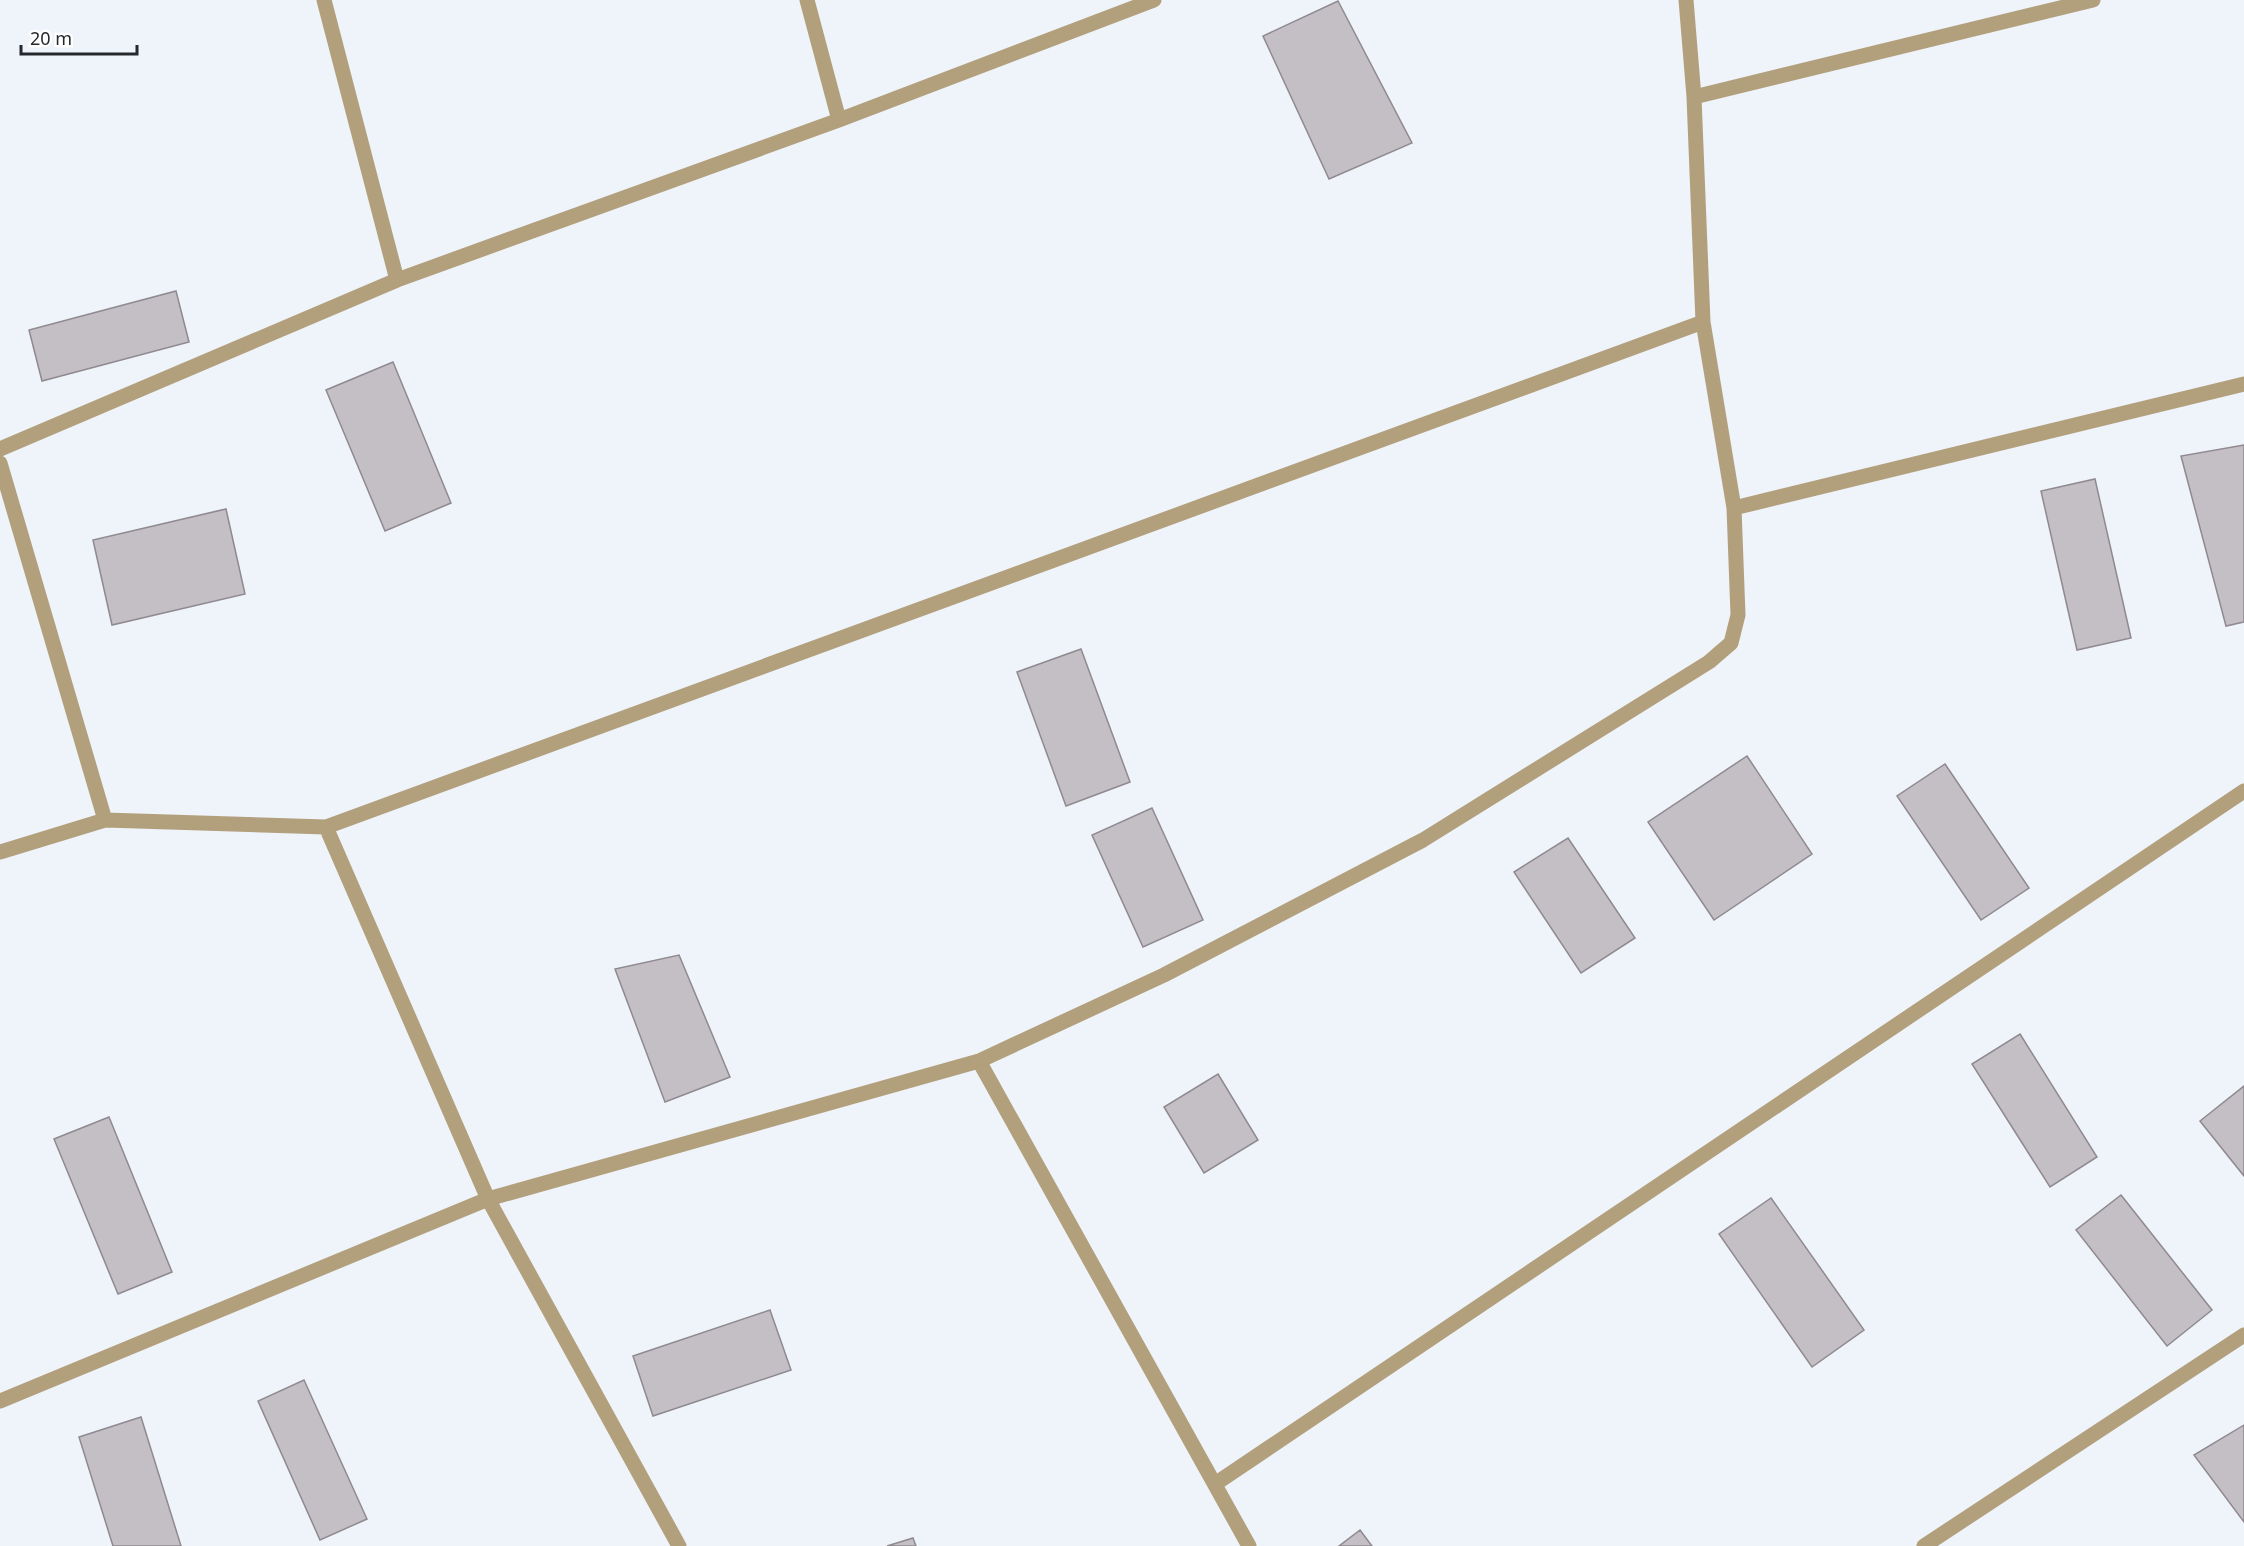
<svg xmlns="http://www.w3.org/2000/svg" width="2244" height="1546" viewBox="0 0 2244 1546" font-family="'Noto Sans',sans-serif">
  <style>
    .building { fill: #c4bfc5; stroke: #8f8990; stroke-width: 1.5 }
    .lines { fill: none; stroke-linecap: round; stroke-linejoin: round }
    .minor { stroke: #b2a07d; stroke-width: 15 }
  </style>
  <rect width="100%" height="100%" fill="#eff3fa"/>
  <path class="building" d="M1338,1L1412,143L1329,179L1263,36Z
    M176,291L189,342L42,381L29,330Z
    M393,362L451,503L385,531L326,390Z
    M2244,445V622L2226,626L2181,456Z
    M2095,479L2131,638L2077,650L2041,491Z
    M226,509L245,594L112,625L93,540Z
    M1081,649L1130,782L1066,806L1017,672Z
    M1747,756L1812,854L1714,920L1648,822Z
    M1945,764L2029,888L1981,920L1897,796Z
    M1152,808L1203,920L1143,947L1092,835Z
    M1568,838L1635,938L1581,973L1514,872Z
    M679,955L730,1077L665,1102L615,969Z
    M2020,1034L2097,1157L2050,1187L1972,1064Z
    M1218,1074L1258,1140L1204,1173L1164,1107Z
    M2244,1086V1176L2200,1121Z
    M109,1117L172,1272L118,1294L54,1139Z
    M2121,1195L2212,1310L2167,1346L2076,1230Z
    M1771,1198L1864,1330L1812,1367L1719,1234Z
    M770,1310L791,1370L653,1416L633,1356Z
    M304,1380L367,1519L320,1540L258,1401Z
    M141,1417L181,1546H113L79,1437Z
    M2244,1425V1522L2194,1455Z
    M1360,1530L1372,1546H1339Z
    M913,1538L916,1546H887Z"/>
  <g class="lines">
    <path class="minor" d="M324,0L397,280
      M807,0L839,120
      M1694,97L2093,0
      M0,449L397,280L839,120L1154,0
      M0,463L105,820
      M1734,508L2244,384
      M326,827L488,1199L679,1546
      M0,852L105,820L326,827L1703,322
      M979,1061L1249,1546
      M0,1401L488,1199L979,1061L1164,975L1423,840L1709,662L1731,643L1738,615L1734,508L1703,322L1694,97L1686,0
      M1215,1484L2244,791
      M1924,1546L2244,1335"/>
  </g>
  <path d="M21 45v9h116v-9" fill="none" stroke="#27282b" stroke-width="3"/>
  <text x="30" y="45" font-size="18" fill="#27282b" stroke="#ffffff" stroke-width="4.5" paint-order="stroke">20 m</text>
</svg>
